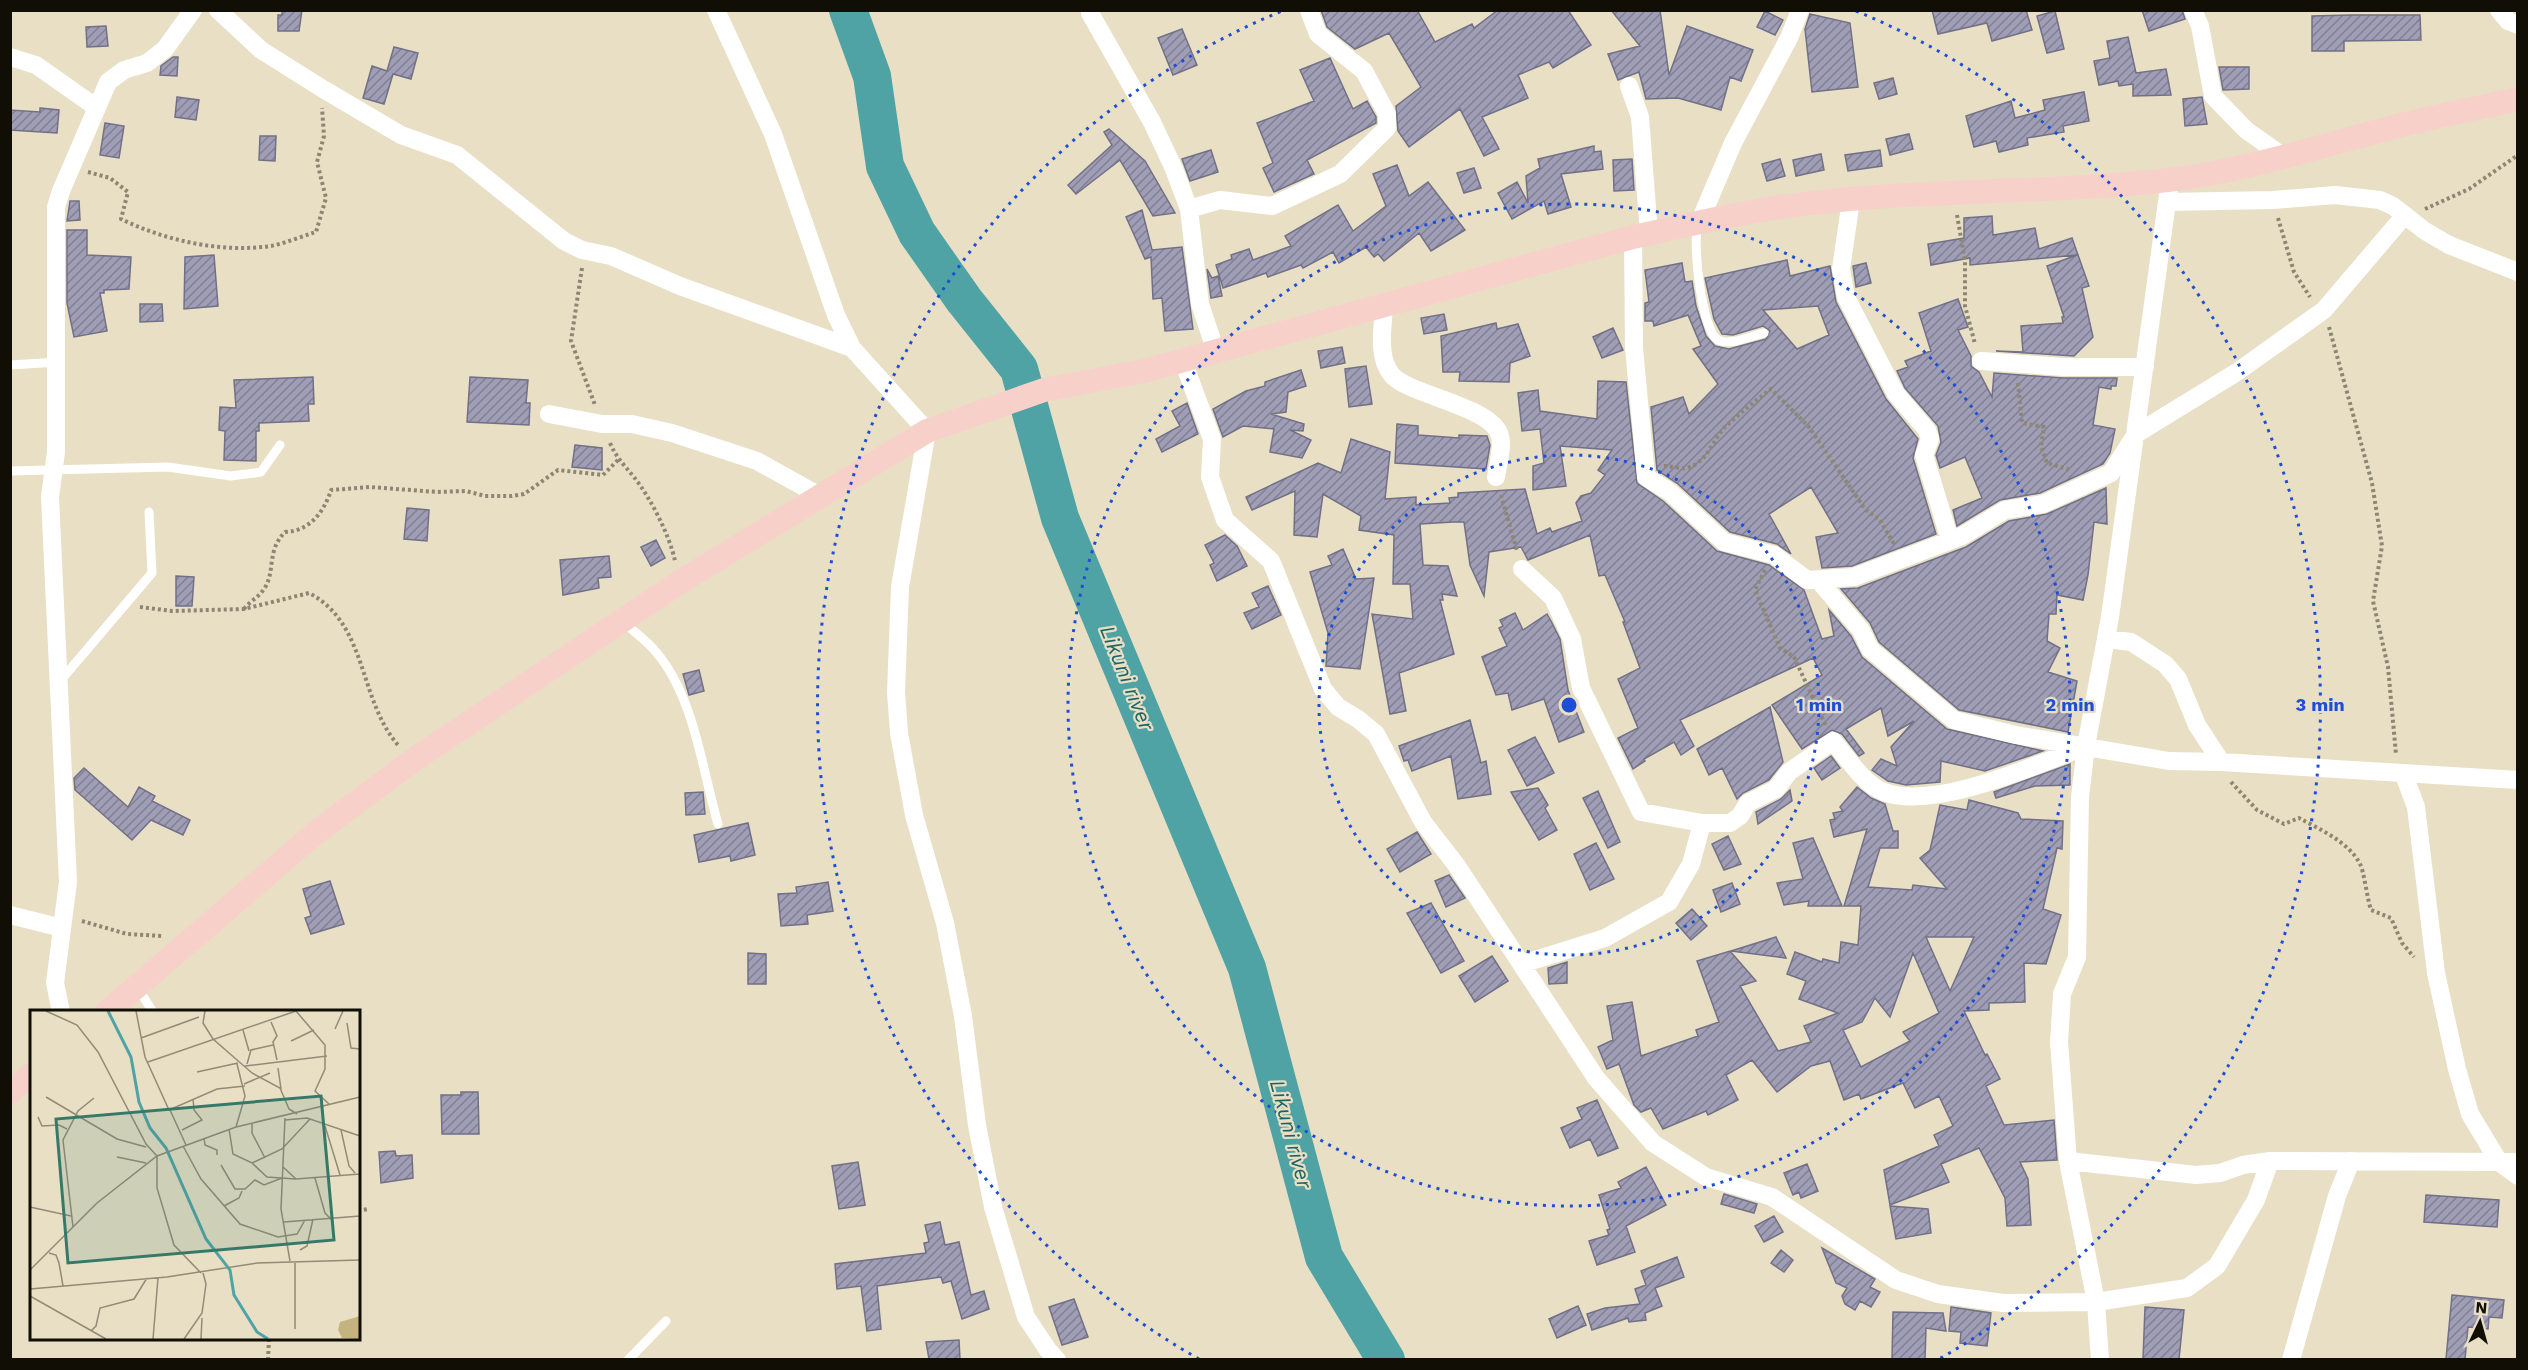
<svg xmlns="http://www.w3.org/2000/svg" width="2528" height="1370" viewBox="0 0 2528 1370" font-family="'Work Sans',sans-serif">
  <style>
    .lines { fill: none; stroke-linecap: round; stroke-linejoin: round }
    .river { stroke: #50a3a5; stroke-width: 38 }
    .building { fill: url(#building-hatch); stroke: #717087; stroke-width: 1.5; fill-rule: evenodd }
    .path { stroke: #8c8673; stroke-width: 4; stroke-dasharray: 3 3; stroke-linecap: butt }
    .lane { stroke: #fff; stroke-width: 9 }
    .street { stroke: #fff; stroke-width: 18 }
    .secondary { stroke: #f7d1c9; stroke-width: 24 }
    .ring { fill: none; stroke: #1d4ed8; stroke-width: 3; stroke-dasharray: 3 6 }
    .labels { text-anchor: middle; stroke-width: 4.5; stroke-linejoin: round; paint-order: stroke }
    .water-label { font-size: 21px; font-style: italic; fill: #1d6264; stroke: #e8dfc5 }
    .inset-river { fill: none; stroke: #50a3a5; stroke-width: 3 }
    .inset-road { fill: none; stroke: #928b78; stroke-width: 1.5 }
    .view { fill: #377969; fill-opacity: 0.15; stroke: #377969; stroke-width: 3 }
    .inset-edge { fill: none; stroke: #110e05; stroke-width: 3 }
    .centre { fill: #1d4ed8; stroke: #e8dfc5; stroke-width: 3 }
    .ring-label { font-size: 18px; text-anchor: middle; font-weight: bold; fill: #1d4ed8; stroke: #e8dfc5; stroke-width: 4.5; stroke-linejoin: round; paint-order: stroke }
  </style>
  <defs>
    <pattern id="building-hatch" width="6" height="6" patternUnits="userSpaceOnUse" patternTransform="scale(1.5)"><rect width="6" height="6" fill="#a09eb6"/><path d="M-1 1l2-2M0 6l6-6M5 7l2-2" fill="none" stroke="#817f92"/></pattern>
  </defs>
  <rect width="100%" height="100%" fill="#e8dfc5"/>
  <g class="lines">
    <path class="river" d="M848,10L872,76L885,166L917,233L964,300L1019,369L1060,518L1247,968L1324,1257L1386,1360"/>
  </g>
  <path class="building" d="M282,10H302L299,31H278V15H282Z
    M1321,10H1417L1435,42L1472,24L1474,28L1498,10H1568L1591,45L1553,68L1549,62L1518,75L1528,98L1482,117L1499,149L1484,156L1460,109L1409,147L1398,131L1396,106L1421,87L1389,33L1355,49L1327,27Z
    M1611,10H1660L1669,75L1687,26L1753,50L1741,81L1730,77L1721,110L1678,98L1646,99L1639,72L1618,80L1608,54L1640,46Z
    M1932,10H2026L2032,30L1992,41L1987,23L1938,34Z
    M2142,10H2182L2185,19L2149,31Z
    M1765,11L1783,20L1775,35L1757,27Z
    M2055,11L2064,49L2047,53L2037,16Z
    M1810,14L1850,23L1858,87L1812,92L1805,29Z
    M2351,15H2420L2421,40L2344,41V51H2312V16Z
    M106,26L108,46L87,47L86,27Z
    M1182,29L1197,65L1173,75L1158,38Z
    M2128,37L2136,73L2166,69L2171,95L2133,96V84L2119,86L2118,81L2099,85L2094,61L2110,58L2107,41Z
    M394,47L418,53L411,79L393,74L384,104L363,98L372,66L387,71Z
    M173,57H178L177,76L160,75L161,66Z
    M1330,58L1353,109L1367,101L1376,117V123L1307,160L1314,174L1274,192L1263,168L1273,163L1257,123L1314,101L1300,70Z
    M2249,67V89L2223,90L2219,67Z
    M1893,78L1897,94L1879,99L1874,83Z
    M2084,92L2089,121L2063,126L2064,132L2027,138L2028,145L1999,152L1996,141L1974,147L1966,116L2011,101L2015,118L2045,110L2043,100Z
    M177,97L199,100L196,120L175,117Z
    M2202,97L2207,124L2185,126L2183,99Z
    M40,108L59,110L57,133L10,130V110L40,112Z
    M105,123L124,126L119,158L100,155Z
    M1109,129L1145,161L1175,213L1153,216L1120,160L1076,194L1068,185L1112,145L1104,132Z
    M1909,134L1913,149L1890,155L1886,139Z
    M260,136H276L275,161L259,160Z
    M1594,146V152L1601,151L1603,169L1561,174L1571,207L1548,214L1544,201L1512,219L1498,193L1517,182L1528,203L1526,176L1540,168L1538,159Z
    M1211,150L1218,172L1190,181L1182,159Z
    M1880,150L1882,166L1848,171L1845,155Z
    M1821,154L1824,170L1796,176L1793,160Z
    M1632,159L1634,190L1614,191L1613,160Z
    M1780,159L1785,176L1767,181L1762,164Z
    M1397,165L1409,196L1428,182L1465,230L1431,251L1419,233L1384,261L1378,254L1374,257L1366,247L1339,263L1333,252L1303,268L1301,265L1268,277L1266,273L1223,288L1216,265L1232,259L1231,255L1249,249L1253,260L1291,246L1285,236L1338,205L1353,231L1386,206L1373,174Z
    M1474,168L1481,188L1464,193L1457,173Z
    M70,201H79L80,220L67,221Z
    M1142,210L1152,250L1182,247L1193,329L1165,331L1162,298L1153,299L1151,257L1145,259L1126,217Z
    M1992,216L1993,235L2035,228L2039,249L2072,238L2089,286L2082,288L2093,337L2074,356L1996,351L2023,352L2021,326L2063,323L2062,317H2064L2047,266L2077,255L1970,265V258L1931,265L1928,244L1964,238V218Z
    M67,230H87V255L131,257L129,289L104,290V293H100L107,331L74,337L67,303Z
    M214,255L218,306L184,309L185,257Z
    M1787,260L1790,276L1830,266L1836,302L1886,399L1918,439L1913,458L1936,534L1852,566L1822,568L1816,537L1838,533L1811,487L1769,514L1791,554L1777,544L1730,532L1678,484L1657,470L1651,407L1683,397L1689,414L1718,384L1693,349L1701,346L1688,315L1654,326L1653,321H1645V303L1649,302L1645,270L1682,263L1685,282L1692,281L1696,306L1706,336L1715,346L1729,349L1766,339L1770,331L1763,326L1733,335L1722,334L1714,319L1705,278ZM1818,306L1829,335L1797,349L1763,310Z
    M1866,263L1871,283L1856,287L1853,266Z
    M1207,269L1212,278L1218,276L1222,296L1211,298Z
    M1958,299L1968,327L1958,330L1971,356V366L1979,372L1992,397L1994,373L2063,378H2117L2116,386H2111V389L2099,387L2093,425L2115,429L2110,453L2103,464L2040,493L2000,500L1957,526L1953,510L1982,498L1965,457L1940,468L1936,455L1941,442L1938,426L1905,388L1897,371L1908,367L1905,361L1931,351L1919,313Z
    M140,304H162L163,321L140,322Z
    M1444,314L1447,330L1424,334L1421,318Z
    M1496,323L1497,329L1518,324L1530,356L1510,363L1509,382L1459,381L1460,372H1443L1441,336Z
    M1613,328L1623,350L1602,358L1593,337Z
    M1342,347L1345,363L1321,368L1318,351Z
    M1366,366L1372,404L1349,407L1345,369Z
    M1301,370L1306,386L1288,392L1286,412L1271,414L1304,424L1303,431L1290,430L1311,440L1302,458L1270,452L1274,429L1243,426L1223,437L1213,409L1246,391L1265,386V382Z
    M313,377L314,404H308L309,421L259,423V431H256V461L224,460L225,431L219,430L220,407L236,408L234,380Z
    M470,377L528,380L526,403H530L529,425L467,422Z
    M1598,381L1626,382L1637,483L1663,501L1717,551L1769,565L1804,590L1822,639L1834,636L1829,610L1851,636L1862,657L1947,729L2043,751L1985,771L1941,761L1940,782L1906,785L1888,781L1872,770L1881,759L1897,766L1891,747L1914,721L1888,736L1881,708L1846,729L1864,753L1859,756L1842,734L1832,730L1802,749L1772,705L1822,675L1813,658L1680,720L1694,746L1681,755L1674,742L1644,759L1645,761L1633,769L1618,738L1638,728L1618,679L1640,668L1623,622H1625L1605,575L1599,576L1590,535L1528,560L1521,547L1489,552L1484,596L1470,565L1464,522H1453L1420,524L1423,565L1448,566L1457,596L1442,594L1443,600H1440L1454,654L1399,673L1406,711L1390,714L1372,614L1413,619L1410,584H1393L1394,535L1359,530L1361,516L1323,494L1317,537L1294,535L1295,491L1252,510L1246,497L1318,463L1341,473L1351,439L1390,452L1385,499L1416,497V505L1450,503L1449,498L1458,497V493L1525,489L1537,534L1550,528L1552,532L1582,521L1576,503L1581,496L1591,493L1605,475L1598,470L1612,450L1560,446L1566,486L1533,490V466L1544,463L1540,429L1522,431L1518,393L1538,390L1540,411L1597,419Z
    M1187,403L1198,434L1162,452L1156,439L1180,426L1172,411Z
    M1397,424L1418,426V435L1459,438V435L1487,436L1490,445L1486,469L1395,463Z
    M575,445L602,448V470L572,467Z
    M2106,488L2107,524L2094,522L2088,575L2083,600L2057,595L2056,614H2049L2047,641L2060,648L2048,672L2077,681L2068,732L1959,710L1879,642L1870,623L1841,589L1858,588L1966,547L2009,521L2047,514Z
    M407,508L429,510L427,541L404,539Z
    M1225,535L1237,546L1247,566L1217,581L1210,565L1214,563L1205,545Z
    M656,540L665,558L651,566L641,547Z
    M1343,549L1356,579L1374,578L1360,669L1326,666L1328,633L1310,572L1332,565L1328,556Z
    M609,556L611,577L598,578L599,588L563,595L560,560Z
    M176,576L194,577L192,606H176Z
    M1268,586L1281,615L1252,629L1244,613L1259,607L1252,593Z
    M1515,613L1523,630L1547,614L1551,621L1560,639L1568,690L1584,732L1559,742L1544,699L1512,710L1508,693L1496,695L1482,657L1507,646L1499,628L1503,626L1500,620Z
    M699,670L704,691L689,695L683,674Z
    M1770,707L1783,762L1769,780L1743,793L1737,799L1722,768L1709,775L1697,749Z
    M1470,720L1481,763L1486,761L1491,794L1458,799L1451,756L1412,771L1408,760L1404,761L1399,746Z
    M1535,737L1554,773L1527,786L1508,750Z
    M1831,756L1840,768L1822,780L1814,768Z
    M2070,764V785L2035,786L1996,798L1994,792Z
    M84,768L128,807L139,787L155,796L152,801L190,820L183,835L151,820L132,840L75,790L74,778Z
    M1857,787L1871,798L1885,804L1893,831H1898V848H1880L1868,887L1912,890L1913,885L1947,889L1920,858L1930,850L1940,805L1967,810L1969,800L2018,813L2021,819L2063,821L2062,849L2057,848L2043,909L2061,915L2046,964L2024,963L2025,1002L1989,1003V1010L1964,1011L1985,1055L1987,1054L2000,1079L1986,1086L2004,1125L2054,1120L2057,1160L2020,1162L2028,1179L2031,1225L2007,1226L2005,1198L1979,1148L1941,1164L1949,1182L1890,1205L1884,1170L1939,1146L1934,1135L1953,1126L1939,1096L1915,1108L1903,1083L1861,1099L1859,1094L1844,1100L1830,1061L1811,1066L1777,1092L1752,1060L1726,1075L1738,1100L1708,1115L1706,1111L1663,1129L1651,1108L1641,1112L1634,1105L1619,1064L1607,1069L1598,1047L1613,1040L1607,1006L1632,1002L1641,1056L1698,1036L1696,1030L1719,1022L1697,961L1730,951L1756,981L1740,986L1778,1051L1811,1042L1804,1026L1838,1013L1799,999L1806,981L1787,974L1795,952L1822,962L1823,959L1839,963L1841,942L1858,945L1861,906H1844L1867,829L1834,837L1830,820L1835,819L1833,813L1843,811L1840,807ZM1926,937H1974L1950,991ZM1913,953L1939,1013L1903,1032L1910,1041L1861,1067L1843,1030L1862,1022L1875,998L1890,1017Z
    M1538,788L1548,805L1545,808L1557,830L1539,840L1511,792Z
    M1790,790L1792,801L1758,824L1756,812L1781,799Z
    M1598,791L1620,842L1608,848L1583,798Z
    M703,792L705,814L686,815L685,793Z
    M748,823L755,855L731,861L730,856L699,862L694,835Z
    M1417,832L1431,854L1400,872L1387,849Z
    M1728,836L1741,864L1724,870L1712,844Z
    M1813,838L1842,906H1808L1809,901L1784,905L1777,883L1803,879L1793,843Z
    M1596,843L1614,879L1590,890L1574,854Z
    M1449,875L1465,898L1446,907L1435,881Z
    M330,881L344,924L311,934L305,918L311,916L303,889Z
    M828,882L833,911L807,915L808,924L781,926L778,894L797,893L796,887Z
    M1732,883L1740,904L1721,912L1713,890Z
    M1431,903L1464,961L1441,973L1407,913Z
    M1692,909L1707,926L1691,940L1676,923Z
    M1776,937L1786,958L1731,951Z
    M748,953L766,954V984H748Z
    M1492,956L1508,981L1475,1002L1459,976Z
    M1567,962V983L1549,984L1548,968Z
    M461,1092H478L479,1134H442L441,1095H461Z
    M1597,1100L1618,1148L1598,1156L1590,1139L1570,1148L1561,1128L1582,1119L1577,1108Z
    M395,1151L396,1156L412,1155L413,1178L381,1183L379,1152Z
    M858,1162L865,1205L839,1209L832,1166Z
    M1807,1164L1818,1191L1801,1198L1799,1192L1793,1195L1784,1173Z
    M1646,1167L1666,1205L1626,1226L1635,1252L1597,1265L1589,1241L1609,1235L1607,1230L1610,1229L1599,1195L1621,1188L1618,1182Z
    M1724,1194L1757,1204L1754,1213L1721,1204Z
    M2426,1195L2499,1200L2497,1227L2424,1222Z
    M1890,1206L1928,1209L1931,1233L1896,1239Z
    M1774,1216L1783,1232L1764,1242L1755,1226Z
    M940,1222L945,1245L959,1242L971,1295L984,1291L989,1309L962,1319L951,1281L943,1283L941,1277L877,1286L881,1329L867,1331L861,1286L837,1289L835,1264L926,1253L924,1243L929,1242L925,1225Z
    M1822,1248L1875,1279L1870,1287L1880,1292L1871,1307L1860,1301L1855,1310L1845,1304L1842,1296L1847,1288L1836,1283Z
    M1781,1250L1793,1260L1784,1272L1771,1263Z
    M1677,1257L1684,1277L1655,1288L1662,1306L1645,1313L1646,1320L1629,1322L1628,1318L1592,1330L1587,1314L1605,1308L1640,1304L1635,1289L1646,1285L1641,1271Z
    M2452,1295L2504,1300L2502,1318L2489,1317L2488,1329L2468,1327L2465,1359H2446Z
    M1074,1299L1088,1337L1062,1345L1049,1307Z
    M1578,1306L1586,1325L1557,1338L1549,1319Z
    M1951,1307L1991,1313L1987,1346L1960,1343L1961,1332L1949,1331Z
    M2145,1307L2184,1310L2179,1359H2143Z
    M1893,1312L1943,1313L1946,1331L1926,1328L1925,1359H1892Z
    M959,1340L960,1359H929L926,1342Z"/>
  <g class="lines">
    <path class="path" d="M88,172L110,178L128,192L121,219C166,241 222,253 271,246C286,243 302,236 316,232L326,198L317,162L324,136L322,108
      M2425,209L2469,189L2518,155
      M1957,215L1965,261V306L1975,344
      M2278,218L2294,272L2310,297
      M582,268L571,341L595,405
      M2329,327L2372,483L2382,546L2373,601L2388,667L2396,754
      M2018,383L2022,423L2044,427L2041,446L2047,463L2071,470
      M610,443C616,457 624,465 634,477C650,497 670,536 675,561
      M1664,466C1671,466 1680,469 1687,468C1708,462 1712,441 1724,428C1739,414 1755,401 1771,389L1809,427L1865,509L1880,520L1894,544
      M1501,495L1517,551
      M1765,570L1755,590L1780,648L1794,657L1826,726
      M140,607L172,611L244,609L309,593C368,624 358,699 398,745
      M244,609C250,601 259,597 264,589C276,572 266,551 285,532C310,531 324,512 331,490L370,487L437,492L466,491L485,496H512L524,494L558,470L603,475L618,460
      M2231,782L2257,810L2284,824L2299,818C2319,829 2349,842 2360,864C2364,871 2367,898 2371,910L2391,918L2402,943L2414,957
      M82,921L127,934L162,936
      M358,1211L368,1209
      M268,1360L269,1338"/>
    <path class="lane" d="M1698,226C1692,244 1702,331 1718,340C1729,346 1751,336 1764,333
      M10,365L58,362
      M10,471L168,467L231,476L261,472L280,445
      M622,621C633,631 647,641 656,652C694,696 702,769 718,824
      M61,680L152,573L149,512
      M137,987L153,1012
      M628,1360L666,1321"/>
    <path class="street" d="M218,10L261,50L323,89L401,135L457,155L564,241L582,250L611,256L680,286L852,348
      M716,10L773,134L836,315L852,348L927,431L900,587L896,692L899,733L914,815L945,923L963,1016L977,1125L993,1207L1026,1317L1048,1350L1057,1360
      M2193,10L2200,26L2213,96L2246,130L2284,157
      M2499,10L2508,21L2518,25
      M1090,13L1152,122L1174,169L1189,209L1200,304L1216,352
      M10,57L36,65L97,108
      M1629,86L1640,117L1649,234
      M1851,200L1841,269L1846,297L1896,394L1927,430L1930,439L1924,455L1950,540
      M2167,202L2273,200L2335,195L2380,200L2393,206L2425,231L2449,245L2518,272
      M1189,209L1220,200L1272,206L1340,174L1387,128V114L1364,71L1318,34L1309,10
      M1699,223L1733,143L1789,38L1800,10
      M1633,237L1634,348L1646,477L1670,492L1724,542L1774,555L1807,580L1854,577L1962,536L2005,510L2043,504L2111,473L2136,434L2237,372L2324,310L2405,215
      M1384,306C1383,327 1377,356 1391,374C1406,395 1493,406 1500,436C1503,447 1498,464 1496,477
      M1183,361L1212,439L1210,477L1225,520L1271,561L1323,689L1338,707L1358,719L1376,734L1423,822L1457,866L1596,1078L1653,1143L1706,1177L1772,1197L1896,1280L1938,1294L2003,1303L2096,1302L2187,1288L2217,1266L2256,1200L2270,1161
      M1981,361L2064,367H2145
      M549,414L602,424H632L672,433L757,461L820,496
      M1522,569L1553,598L1572,639L1581,688L1641,812L1702,823H1730L1740,816L1748,803L1776,789L1789,772L1833,741C1847,757 1863,784 1884,792C1934,811 2036,765 2086,746
      M1819,581L1861,630L1870,649L1954,720L2016,735L2169,761L2221,762
      M2106,639L2131,642L2165,664L2178,679L2197,725L2221,762L2518,780
      M2404,775L2416,807L2436,973L2457,1069L2470,1114L2499,1162L2518,1176
      M10,915L62,928
      M1522,964L1605,938L1669,902L1691,864L1702,823
      M61,1012L55,983L68,882L50,497L56,452V207L61,191L108,82L124,70L147,63L165,49L193,10
      M2068,1161L2196,1175L2220,1173L2243,1165L2270,1161L2518,1162
      M2100,1360L2096,1302L2068,1161L2059,1042L2062,994L2077,957L2080,797L2086,746L2110,617L2170,180
      M2291,1360L2337,1196L2351,1161"/>
    <path class="secondary" d="M107,1012L319,830L415,759L680,582L927,431L1044,390L1144,371L1633,237C1680,227 1727,215 1775,208C1905,188 2038,195 2168,180C2248,171 2325,144 2402,125C2440,115 2479,108 2518,99
      M10,1092L32,1074"/>
  </g>
  <g class="ring">
    <circle cx="1569" cy="705" r="250"/>
    <circle cx="1569" cy="705" r="501"/>
    <path d="M1199 1359A751 751 0 0 1 1282 11M1856 11A751 751 0 0 1 1939 1359"/>
  </g>
  <g class="labels">
    <g class="water-label">
      <text transform="translate(1127 678) rotate(68)" y="7">Likuni river</text>
      <text transform="translate(1291 1134) rotate(75)" y="7">Likuni river</text>
    </g>
  </g>
  <g transform="translate(30 1010)">
    <rect width="330" height="330" fill="#e8dfc5"/>
    <path d="M330,306V329L312,328L308,320L310,312Z" fill="#c4b27f"/>
    <path class="inset-river" d="M78,1L101,47L109,92L120,118L136,138L176,229L200,260L204,285L227,322L238,329"/>
    <path class="inset-road" d="M16,1L47,15L68,42L116,134L127,146V178L144,235L171,263M106,1L115,47L139,100L187,79L215,76M175,1L173,13L183,29L222,63L250,78L259,99L267,104M266,1L295,35V59L285,81L299,94M241,12L247,26L243,32L247,50M317,13L321,38L330,39M305,19L313,1M213,20L219,41M111,28L169,7M261,31L284,20M118,52L266,1M217,54L221,40L243,35M215,56L297,46M248,58L251,79M167,62L208,53M214,74L240,63M16,87L87,129L116,137M140,100L156,135M8,107L12,116L29,115L37,119M255,108L251,199L260,251M255,110L277,108L330,126M222,113V123L235,148M295,116L310,165M206,117L215,86L207,54M199,119L203,144L222,153L252,139L280,109M152,120L172,110L164,100L163,89M311,120L319,156L325,163M174,128L175,135L187,140V145M153,136L171,169L210,214L248,227L267,224L275,210M87,147L116,153M222,153L237,167L266,169M191,155L205,179H215L225,170L234,175L252,168M253,157L266,169L330,164M285,168L295,203L303,211M194,196L209,188L212,181M0,197L41,206M254,212L330,206M43,217L33,130L48,101L64,88M270,240L277,236L283,209M19,243L26,245L29,253L33,276M0,260L67,193L127,146L206,117L330,87M0,279L137,267L227,253L330,250M0,286L76,329M265,319V253M61,321L66,316L70,298L104,289L117,268M123,329L128,268M154,329L172,303L176,274L173,263M171,329L172,308"/>
    <path class="view" d="M291,86L304,230L38,253L26,109Z"/>
    <rect width="330" height="330" class="inset-edge"/>
  </g>
  <circle cx="1569" cy="705" r="9" class="centre"/>
  <g class="ring-label">
    <text x="1819" y="711">1 min</text>
    <text x="2070" y="711">2 min</text>
    <text x="2320" y="711">3 min</text>
  </g>
  <rect width="2528" height="1370" fill="none" stroke="#110e05" stroke-width="24"/>
  <g transform="translate(2480 1322) rotate(5)" stroke="#e8dfc5" stroke-width="4.5" paint-order="stroke">
  <path d="M0-4.5L10 22L0 15L-10 22Z" fill="#110e05"/>
  <text y="-9" font-size="16" font-weight="bold" text-anchor="middle" fill="#110e05">N</text>
  </g>
</svg>
